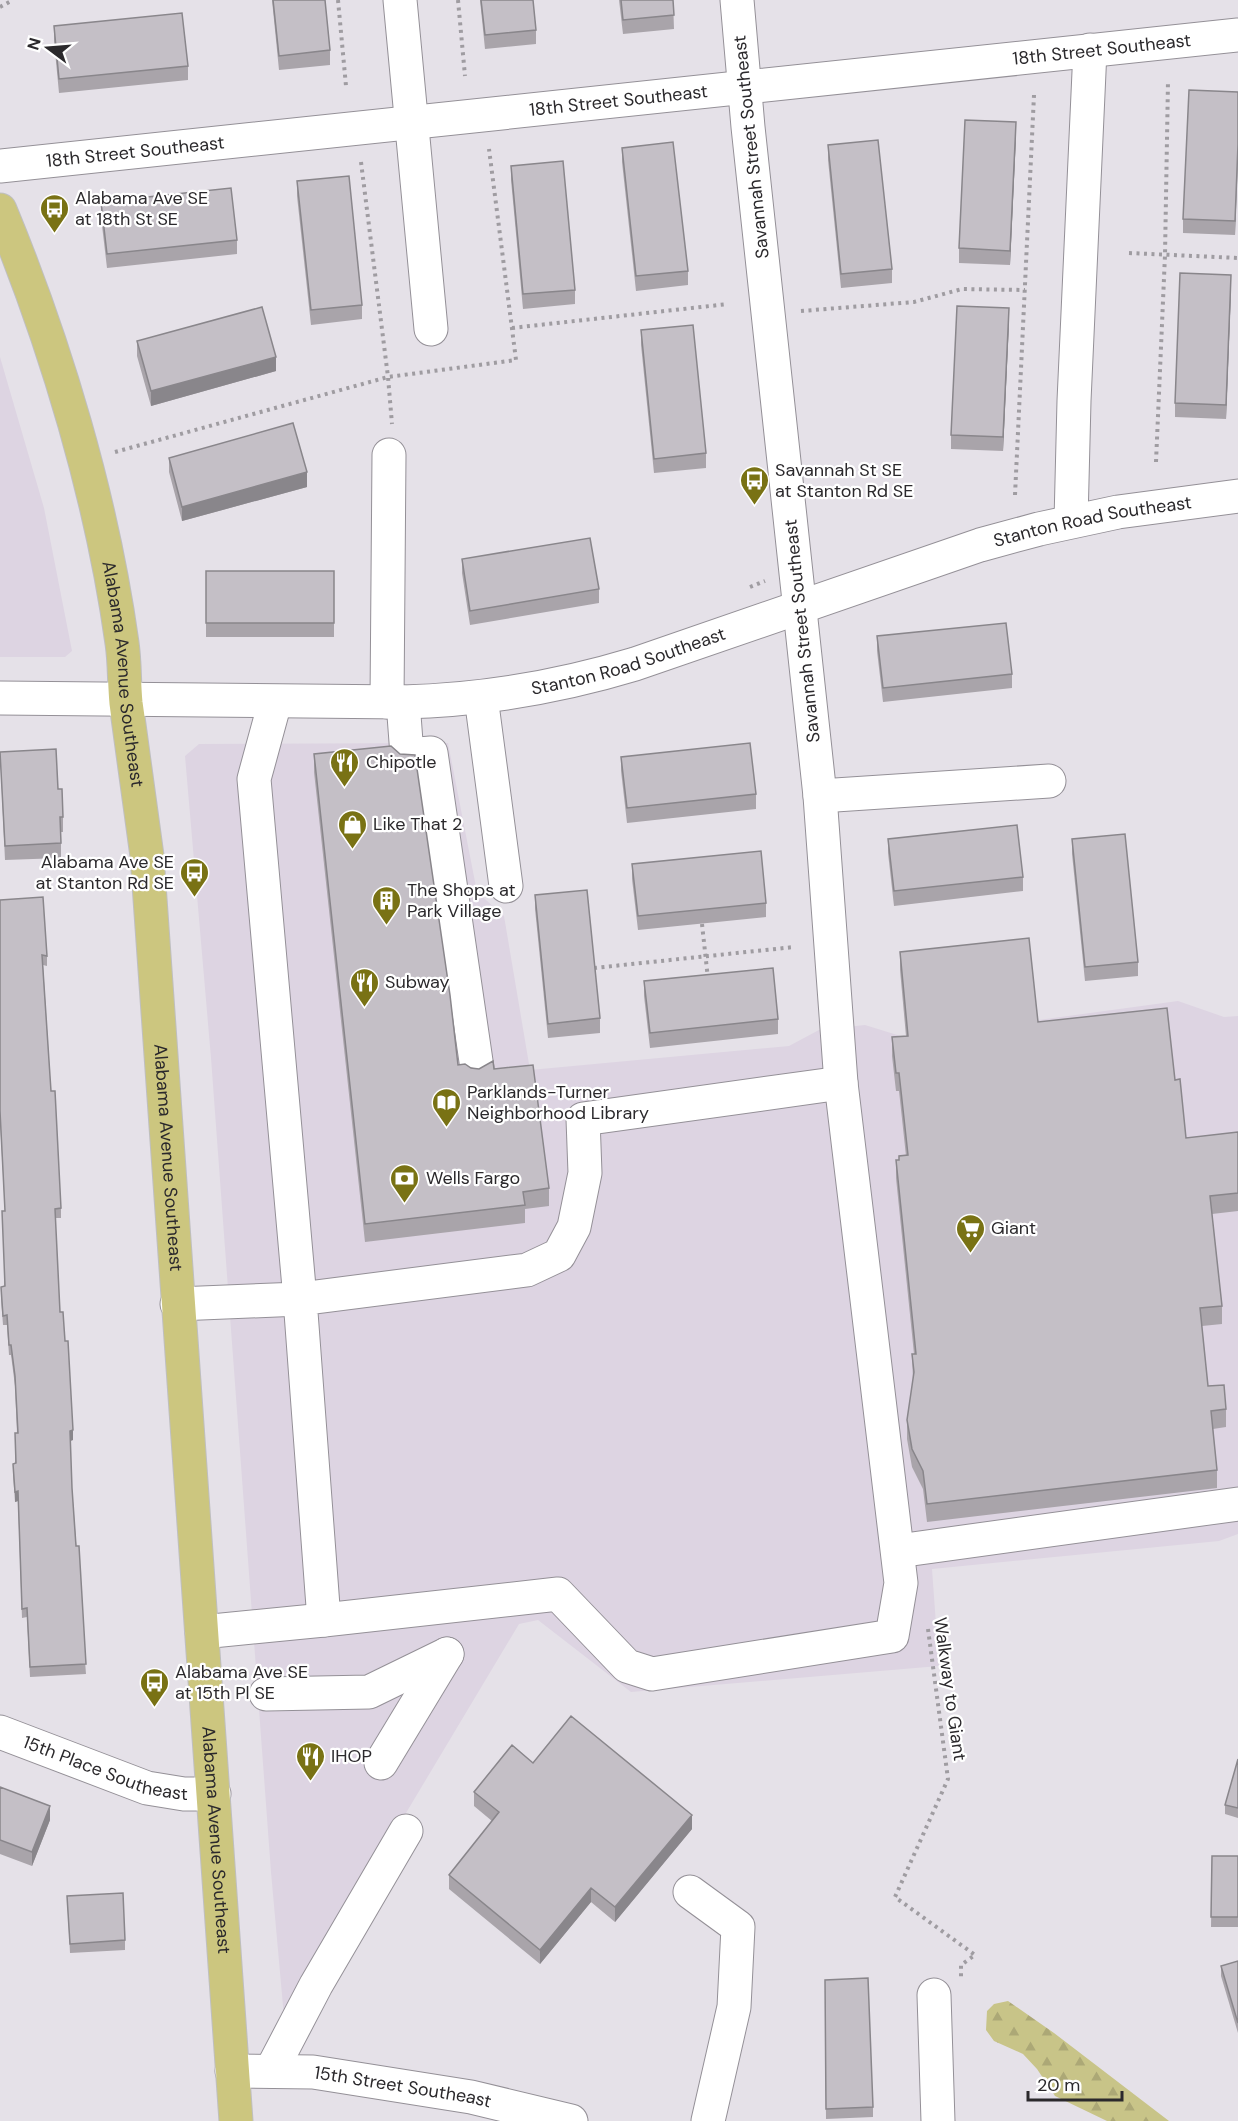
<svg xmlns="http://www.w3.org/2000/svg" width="1238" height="2121" viewBox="0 0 1238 2121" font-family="'DM Sans',sans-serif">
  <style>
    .built { fill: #ddd4e2 }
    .forest { fill: url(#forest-firs) }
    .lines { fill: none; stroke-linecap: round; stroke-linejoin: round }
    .minor-casing { stroke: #949097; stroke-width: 35 }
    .major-casing { stroke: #bfbfc0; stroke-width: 35 }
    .path { stroke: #9f9ca1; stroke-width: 4; stroke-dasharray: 3 4.5; stroke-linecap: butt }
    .minor { stroke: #fff; stroke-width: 33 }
    .major { stroke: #ccc67f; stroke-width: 33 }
    .wall { fill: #a9a4aa }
    .shaded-wall { fill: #89868b }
    .building { fill: #c4bfc6; stroke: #89868b; stroke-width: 1.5 }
    .labels { text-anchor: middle; stroke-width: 4.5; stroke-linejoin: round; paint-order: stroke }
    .street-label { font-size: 18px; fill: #2b292c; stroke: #fff }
    .poi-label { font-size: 18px; fill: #2b292c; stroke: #fff; text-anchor: start }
  </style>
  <defs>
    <pattern id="forest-firs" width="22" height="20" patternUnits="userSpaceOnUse" patternTransform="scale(1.5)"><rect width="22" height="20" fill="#c8c488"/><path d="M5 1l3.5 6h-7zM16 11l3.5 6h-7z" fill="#aca876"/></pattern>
  </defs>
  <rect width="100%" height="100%" fill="#e5e1e8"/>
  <path class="built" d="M0,357L44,508L72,651L65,657H0Z
    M448,743L477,892L504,916L530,1070L789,1046L819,1030L865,1025L907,1038L1178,1001L1224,1017L1238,1016V1534L1219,1541L932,1569L939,1666L631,1692L538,1620L519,1624L284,2017L271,1872L211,1058L185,756L199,744Z"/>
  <path class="forest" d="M1008,2001L1054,2033L1169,2121H1107L1055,2096L1037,2069L1023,2054L994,2041L986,2030L987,2011L994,2004Z"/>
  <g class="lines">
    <defs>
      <g id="minor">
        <path d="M400,0L431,329"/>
        <path id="s1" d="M0,166L1238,35"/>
        <path d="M1071,521L1074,401L1090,50"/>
        <path d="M481,697L506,886"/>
        <path id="s2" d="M0,698L403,702C482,700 559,687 635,664L980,545L1039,529L1118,512L1238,496"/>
        <path d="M387,702L389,455"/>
        <path d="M403,702L407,755L431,753L477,1068"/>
        <path d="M820,796L1049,781"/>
        <path d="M177,1304L300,1299L254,779L275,702"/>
        <path d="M898,1551L1238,1504"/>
        <path d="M324,1620L300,1299L527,1270L559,1255L574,1227L585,1173L583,1119L841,1083"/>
        <path d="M202,1632L324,1620L558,1594L627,1666L652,1674L892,1636L901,1583L841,1083L820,796L748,127L737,0"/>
        <path d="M266,1694L369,1692L447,1654"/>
        <path id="s3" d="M0,1732L147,1788L184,1794H214"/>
        <path d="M381,1763L447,1654"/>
        <path d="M690,1892L738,1927L734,2007L708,2121"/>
        <path d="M934,1995L938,2121"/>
        <path id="s4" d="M232,2071L313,2072L471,2097L571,2121"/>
        <path d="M271,2071L316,1985L406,1831"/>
      </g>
      <g id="major">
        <path id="s5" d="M0,210C56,345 102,499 122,643C125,663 124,683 126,703C133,754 140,805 147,856L236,2121"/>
      </g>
    </defs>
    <use href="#minor" class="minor-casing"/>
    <use href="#major" class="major-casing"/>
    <path class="path" d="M338,0L346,86
      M458,0L465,76
      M0,7L13,0
      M361,162L388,377L392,424
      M1129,253L1238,258
      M801,311L914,302L962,289L1025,290
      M512,328L728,304
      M115,452L388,377L516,360L489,149
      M1156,462L1165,255L1168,81
      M1015,495L1034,95
      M750,587L765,581
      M702,924L708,979
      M594,968L794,947
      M928,1629L948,1779L895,1897L975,1955L961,1965V1978"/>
    <use href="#minor" class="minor"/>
    <use href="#major" class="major"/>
  </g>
  <path class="wall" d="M272,0H325L330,50V65L279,70Z
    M480,0H533L536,30V44L485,49Z
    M619,0H673L674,29L623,34Z
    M54,26L188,66V80L59,93L54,41Z
    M1238,92L1235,235L1183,233V219Z
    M1016,136L1010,265L959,263V248Z
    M828,145L892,269V283L841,288L828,160Z
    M622,148L688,271V285L636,291L622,162Z
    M511,166L575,290V304L523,309L511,180Z
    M297,181L362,305V319L311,325L297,196Z
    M101,202L237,240V254L107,268L101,217Z
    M1231,290L1226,419L1175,417V403Z
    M1009,322L1003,451L951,449V435Z
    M641,330L706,453V468L654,473L641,345Z
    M137,341L276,371L151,406L137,356Z
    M169,458L307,487L182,521L169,472Z
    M462,559L599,589V603L470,625L462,573Z
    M206,571H334V637H206Z
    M877,636L1012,674V688L883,702L877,651Z
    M0,752L58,789L63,817V832H61V858L5,860Z
    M314,754H400L458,1065L479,1069H494L549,1188V1206L525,1209V1223L365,1242L314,772Z
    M621,757L756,794V809L627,823L621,771Z
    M888,839L1023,877V891L894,906L888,853Z
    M1072,839L1138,962V976L1085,981L1072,854Z
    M632,864L766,903V917L638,930L632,879Z
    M535,895L600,1018V1033L548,1038L535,909Z
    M0,900L47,956V966L43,965L51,1091L61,1208V1218H55L60,1312L73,1440L70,1441L72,1488L86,1674L30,1677L27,1617L22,1618L18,1501L15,1502L13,1474V1464L15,1463L17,1433L15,1386L11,1355H9L7,1325H3L1,1297V1287L4,1286L5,1211L0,1121Z
    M900,952L1038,1022L1175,1080L1186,1138L1238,1132V1211L1212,1214L1222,1306V1324L1202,1326L1208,1386L1226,1409V1427L1213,1429L1217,1470V1488L927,1522L923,1489L912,1467L907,1439V1420L913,1380L912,1354H914L896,1178V1160H899L906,1156L899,1091H896L892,1056V1037L906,1036L900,970Z
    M644,981L778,1019V1034L650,1048L644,996Z
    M1238,1759V1818L1225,1814V1805Z
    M533,1763L692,1829L615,1922L591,1902L540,1964L449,1889V1875L492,1821L474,1806V1792Z
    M0,1787L50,1820L32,1866L0,1854Z
    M1212,1856H1238V1927H1211Z
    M67,1896L125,1940V1950L70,1953Z
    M1238,1961V2033L1221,1976V1966Z
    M825,1980L873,2107V2117L826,2119Z"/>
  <path class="shaded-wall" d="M1016,122V136L1010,265V251Z
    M1238,144V159L1235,235V221Z
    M1231,275V290L1226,419V405Z
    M1009,308V322L1003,451V437Z
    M276,357V371L151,406V391Z
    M307,472V487L182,521V507Z
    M73,1430V1440L70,1441V1431Z
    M18,1491V1501L15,1502V1492Z
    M50,1806V1820L32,1866V1852Z
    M692,1815V1829L615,1922V1907Z
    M591,1888V1902L540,1964V1950Z"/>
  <path class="building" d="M273,0H325L330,50L279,56Z
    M481,0H533L536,30L485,35Z
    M621,0H673L674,15L623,20Z
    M182,13L188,66L59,79L54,26Z
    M1189,90L1238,92V144L1235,221L1183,219Z
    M965,120L1016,122L1010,251L959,248Z
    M878,140L892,269L841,274L828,145Z
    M673,142L688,271L636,276L622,148Z
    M563,161L575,290L523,294L511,166Z
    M349,176L362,305L311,310L297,181Z
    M231,188L237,240L107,254L101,202Z
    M1180,273L1231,275L1226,405L1175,403Z
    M957,306L1009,308L1003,437L951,435Z
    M262,307L276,357L151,391L137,341Z
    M693,325L706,453L654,459L641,330Z
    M293,423L307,472L182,507L169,458Z
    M590,538L599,589L470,611L462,559Z
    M206,571H334V623H206Z
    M1006,623L1012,674L883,688L877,636Z
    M750,743L756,794L627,808L621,757Z
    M391,746L400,754L415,755L450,995L458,1065L465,1064L471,1068L479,1069L493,1061L494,1069L533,1065L549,1188L523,1192L525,1205L365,1224L314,754Z
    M56,749L58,789H62L63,817H60L61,843L5,846L0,752Z
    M1017,825L1023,877L894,891L888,839Z
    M1125,834L1138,962L1085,967L1072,839Z
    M761,851L766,903L638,916L632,864Z
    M587,890L600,1018L548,1024L535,895Z
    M43,897L47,956L42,955L51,1091H55L61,1208L55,1209L60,1312H63L65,1341H68L73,1430L70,1431L72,1488L76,1546H79L86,1664L30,1667L27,1608L22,1609L18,1491L15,1492L13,1464L16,1463L15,1433H18L15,1376L11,1345H9L7,1315L3,1316L1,1287L5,1286L2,1211H5L0,1111V900Z
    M1029,938L1038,1022L1167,1008L1175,1080L1180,1079L1186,1138L1238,1132V1193L1210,1196L1222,1306L1200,1308L1208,1386L1224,1385L1226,1409L1211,1411L1217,1470L927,1504L923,1471L912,1449L907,1420L914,1372L912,1354H916L896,1160H899V1156L908,1155L899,1073H896L892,1037L908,1036L900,952Z
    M773,968L778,1019L650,1033L644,981Z
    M571,1716L692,1815L615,1907L591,1888L540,1950L449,1875L499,1812L474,1792L512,1745L533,1763Z
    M1238,1759V1808L1225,1805Z
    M0,1787L50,1806L32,1852L0,1840Z
    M1212,1856H1238V1917H1211Z
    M123,1893L125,1940L70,1944L67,1896Z
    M1238,1961V2023L1221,1966Z
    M868,1978L873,2107L826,2109L825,1980Z"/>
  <defs>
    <symbol id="bus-pin" viewBox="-11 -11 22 30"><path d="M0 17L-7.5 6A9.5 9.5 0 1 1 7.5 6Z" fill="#797214" stroke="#fff"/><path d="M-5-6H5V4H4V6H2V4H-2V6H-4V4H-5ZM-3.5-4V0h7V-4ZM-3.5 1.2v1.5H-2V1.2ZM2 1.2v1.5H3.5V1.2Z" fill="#fff"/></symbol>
    <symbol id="restaurant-pin" viewBox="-11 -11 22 30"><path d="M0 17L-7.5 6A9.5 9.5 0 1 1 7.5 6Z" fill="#797214" stroke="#fff"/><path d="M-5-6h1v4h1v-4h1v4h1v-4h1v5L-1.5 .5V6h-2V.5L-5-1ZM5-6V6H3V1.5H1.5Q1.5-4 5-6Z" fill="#fff"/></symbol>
    <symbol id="shop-pin" viewBox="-11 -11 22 30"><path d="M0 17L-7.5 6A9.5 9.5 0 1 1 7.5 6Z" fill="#797214" stroke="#fff"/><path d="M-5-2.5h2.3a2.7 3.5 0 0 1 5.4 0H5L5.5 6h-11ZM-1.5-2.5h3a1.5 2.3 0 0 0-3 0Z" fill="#fff"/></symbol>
    <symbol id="building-pin" viewBox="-11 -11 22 30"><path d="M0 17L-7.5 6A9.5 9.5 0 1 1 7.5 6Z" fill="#797214" stroke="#fff"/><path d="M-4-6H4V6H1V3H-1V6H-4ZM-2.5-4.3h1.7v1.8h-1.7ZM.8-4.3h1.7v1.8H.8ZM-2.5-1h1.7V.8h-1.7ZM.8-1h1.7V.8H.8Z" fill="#fff"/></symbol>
    <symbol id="library-pin" viewBox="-11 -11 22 30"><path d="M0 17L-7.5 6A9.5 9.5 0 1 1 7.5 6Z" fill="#797214" stroke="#fff"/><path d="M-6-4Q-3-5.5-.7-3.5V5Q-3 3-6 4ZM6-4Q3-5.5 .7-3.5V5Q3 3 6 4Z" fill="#fff"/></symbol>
    <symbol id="bank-pin" viewBox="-11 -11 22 30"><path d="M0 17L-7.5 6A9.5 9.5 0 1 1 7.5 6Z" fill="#797214" stroke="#fff"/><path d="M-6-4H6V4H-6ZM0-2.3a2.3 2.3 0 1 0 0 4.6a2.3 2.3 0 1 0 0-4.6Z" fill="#fff"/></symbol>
    <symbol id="supermarket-pin" viewBox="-11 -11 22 30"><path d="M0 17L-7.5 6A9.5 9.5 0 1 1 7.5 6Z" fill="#797214" stroke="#fff"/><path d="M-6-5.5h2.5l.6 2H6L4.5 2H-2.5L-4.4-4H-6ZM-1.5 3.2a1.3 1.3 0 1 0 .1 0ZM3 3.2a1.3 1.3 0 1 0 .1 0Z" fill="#fff"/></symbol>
  </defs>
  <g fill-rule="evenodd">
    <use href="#bus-pin" x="38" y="192" width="33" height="45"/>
    <use href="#bus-pin" x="738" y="464" width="33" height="45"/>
    <use href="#restaurant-pin" x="328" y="746" width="33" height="45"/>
    <use href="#shop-pin" x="336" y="808" width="33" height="45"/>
    <use href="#bus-pin" x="178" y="856" width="33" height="45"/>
    <use href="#building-pin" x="370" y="884" width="33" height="45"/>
    <use href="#restaurant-pin" x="348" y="966" width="33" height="45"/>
    <use href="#library-pin" x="430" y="1086" width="33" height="45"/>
    <use href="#bank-pin" x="388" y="1162" width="33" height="45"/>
    <use href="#supermarket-pin" x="954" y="1212" width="33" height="45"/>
    <use href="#bus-pin" x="138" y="1666" width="33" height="45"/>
    <use href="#restaurant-pin" x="294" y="1740" width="33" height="45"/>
  </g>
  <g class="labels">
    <g class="street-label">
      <text dy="6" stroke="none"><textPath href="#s1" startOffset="1108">18th Street Southeast</textPath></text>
      <text dy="6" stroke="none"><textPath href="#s1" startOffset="622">18th Street Southeast</textPath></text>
      <text transform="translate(751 147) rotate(-96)" y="6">Savannah Street Southeast</text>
      <text dy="6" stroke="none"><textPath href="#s1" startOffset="136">18th Street Southeast</textPath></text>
      <text dy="6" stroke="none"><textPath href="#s2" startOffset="1119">Stanton Road Southeast</textPath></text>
      <text transform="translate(802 631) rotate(-96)" y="6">Savannah Street Southeast</text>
      <text dy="6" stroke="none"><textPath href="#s2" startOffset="633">Stanton Road Southeast</textPath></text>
      <text dy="6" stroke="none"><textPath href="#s5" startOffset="482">Alabama Avenue Southeast</textPath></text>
      <text dy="6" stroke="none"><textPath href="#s5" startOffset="968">Alabama Avenue Southeast</textPath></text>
      <text transform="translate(950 1689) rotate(82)" y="6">Walkway to Giant</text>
      <text dy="6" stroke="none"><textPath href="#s3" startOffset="112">15th Place Southeast</textPath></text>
      <text dy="6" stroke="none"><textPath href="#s5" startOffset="1652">Alabama Avenue Southeast</textPath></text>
      <text dy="6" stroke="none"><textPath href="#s4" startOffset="172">15th Street Southeast</textPath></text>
    </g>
    <g class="poi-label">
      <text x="75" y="204">Alabama Ave SE<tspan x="75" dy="21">at 18th St SE</tspan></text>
      <text x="775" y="476">Savannah St SE<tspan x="775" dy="21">at Stanton Rd SE</tspan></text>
      <text x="366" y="768">Chipotle</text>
      <text x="373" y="830">Like That 2</text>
      <text x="174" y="868" text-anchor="end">Alabama Ave SE<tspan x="174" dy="21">at Stanton Rd SE</tspan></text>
      <text x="407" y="896">The Shops at<tspan x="407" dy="21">Park Village</tspan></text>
      <text x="385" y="988">Subway</text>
      <text x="467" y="1098">Parklands-Turner<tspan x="467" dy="21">Neighborhood Library</tspan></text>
      <text x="426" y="1184">Wells Fargo</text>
      <text x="991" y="1234">Giant</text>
      <text x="175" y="1678">Alabama Ave SE<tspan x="175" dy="21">at 15th Pl SE</tspan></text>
      <text x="331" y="1762">IHOP</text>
    </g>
  </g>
  <g transform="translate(48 48) rotate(286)" stroke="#ffffff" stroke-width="4.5" paint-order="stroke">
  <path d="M0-4.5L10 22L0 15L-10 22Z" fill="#2b292c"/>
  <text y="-9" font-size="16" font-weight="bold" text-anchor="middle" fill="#2b292c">N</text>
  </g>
  <path d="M1028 2091v9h94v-9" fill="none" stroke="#2b292c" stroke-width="3"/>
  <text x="1037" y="2091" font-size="18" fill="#2b292c" stroke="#ffffff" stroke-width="4.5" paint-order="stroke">20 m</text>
</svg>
